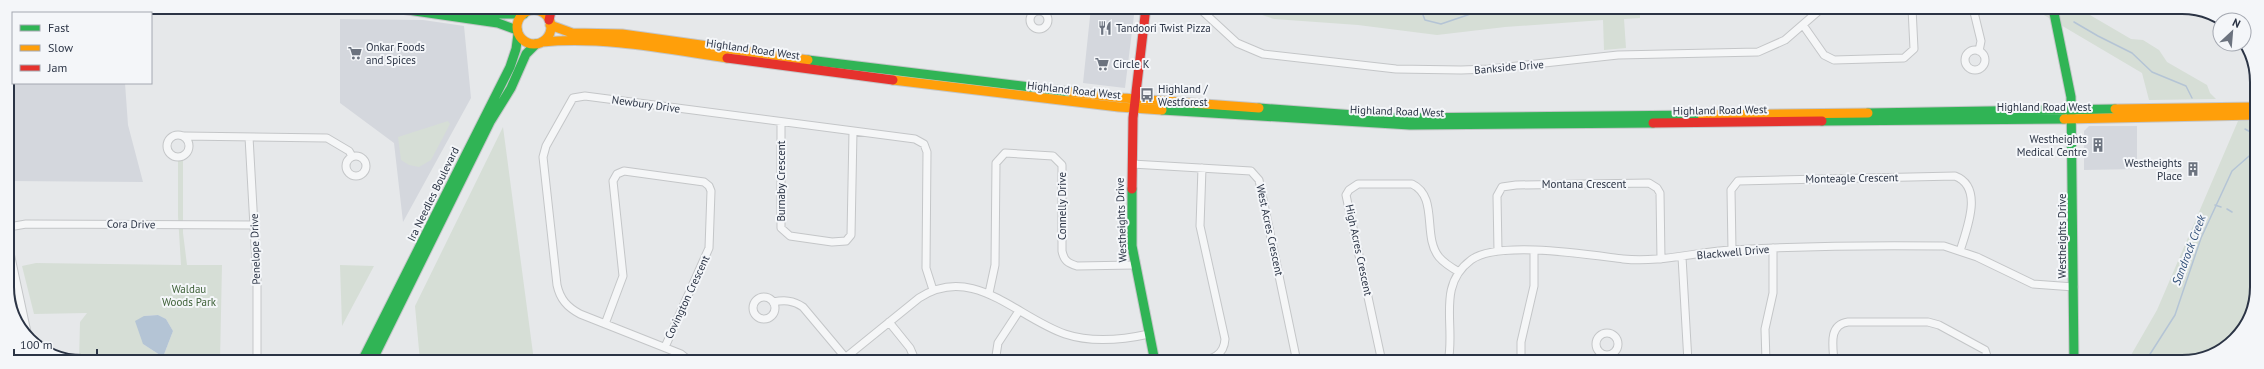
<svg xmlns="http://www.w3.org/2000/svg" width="2264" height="369" viewBox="0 0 2264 369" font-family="'PT Sans',sans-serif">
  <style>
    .built { fill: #d4d7dd }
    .green { fill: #d6ded6; fill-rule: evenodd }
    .water { fill: #b4c4d5 }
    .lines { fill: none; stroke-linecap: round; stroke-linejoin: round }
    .stream { stroke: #b4c4d5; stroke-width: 1.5 }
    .street-casing { stroke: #c4c6c8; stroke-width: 9 }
    .fast-casing { stroke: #c4c6c8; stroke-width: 11 }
    .slow-casing { stroke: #c4c6c8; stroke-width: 11 }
    .jam-casing { stroke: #c4c6c8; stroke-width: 11 }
    .street { stroke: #f5f6f7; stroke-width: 7 }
    .fast { stroke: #30b455; stroke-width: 9 }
    .slow { stroke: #ff9f0a; stroke-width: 9 }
    .jam { stroke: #e5322d; stroke-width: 9 }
    .labels { text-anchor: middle; stroke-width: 4; stroke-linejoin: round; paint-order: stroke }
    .poi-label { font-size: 11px; fill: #2b3445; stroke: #f4f6f9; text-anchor: start }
    .street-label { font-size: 11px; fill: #2b3445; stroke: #f4f6f9 }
    .park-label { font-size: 11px; fill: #3f6138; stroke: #f4f6f9 }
    .water-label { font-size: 12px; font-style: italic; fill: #34527a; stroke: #f4f6f9 }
    .rim { fill: none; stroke: #2b3445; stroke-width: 2 }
  </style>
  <rect width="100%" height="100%" fill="#e6e8ea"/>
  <path class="built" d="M1091,7H1135L1125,88L1083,83Z
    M340,19L423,20L464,26L471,98L403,222L394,143L340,103Z
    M13,53V83H125L128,125L143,182L8,181L7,82Z
    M2089,126H2137V169L2084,170V131Z"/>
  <path class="green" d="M1252,7H1640V18L1624,19L1626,48L1604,50L1603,20L1505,27L1437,35L1358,25L1274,19L1259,14Z
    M2032,8H2078L2131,39L2143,40L2159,50L2167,62L2207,85L2210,93L2216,99L2149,100L2142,73Z
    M448,121L450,124L431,160L419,167L409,165L401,160L398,137Z
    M2238,121H2256V297L2231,343L2182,362H2127L2157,310Z
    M503,127L534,361H420L415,306Z
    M183,160V233L187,265H222L220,361H79L80,322L87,313L34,314L22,266L36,263L181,265L178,216V161ZM158,315L166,319L173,331L163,357L143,344L144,316Z
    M340,265L374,266L342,326Z"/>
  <path class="water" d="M158,315L166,319L173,331L163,357L143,344L135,321L144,316Z"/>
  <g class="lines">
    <path class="stream" d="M1421,10L1425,20L1441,24L1491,7
      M2074,22L2098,36L2132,53L2152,72L2186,86L2192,98
      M2245,129L2256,135
      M2215,205L2221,207
      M2227,209L2232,212
      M163,357L165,361
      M2145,362L2175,315L2201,238L2232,171L2256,150"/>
    <defs>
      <path id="street" d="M1198,7L1237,43L1263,54L1396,69L1461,70L1489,69L1618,55L1758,52L1785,40L1822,8
        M1973,8L1981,41L1979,51
        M1030 20a9 9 0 1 1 18 0a9 9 0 1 1-18 0Z
        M1803,25L1824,55L1834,60L1904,58L1914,49L1912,8
        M1965 60a10 10 0 1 1 20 0a10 10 0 1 1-20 0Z
        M781,122V228L790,236L832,242L846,241L851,235L853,131
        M167 146a11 11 0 1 1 22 0a11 11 0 1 1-22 0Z
        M184,136L327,138L349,151L352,156
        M249,137L257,280V361
        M346 166a10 10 0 1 1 20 0a10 10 0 1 1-20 0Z
        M1132,164L1251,171L1259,180L1297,362
        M9,227L26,224L254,225
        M9,248L28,337
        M1732,250L1731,190L1738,181L1955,176C1984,187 1967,228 1960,251
        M1498,251L1497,196L1502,187L1516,185L1649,183L1657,188L1660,193L1661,259
        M1682,257L1688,362
        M989,293L995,265L996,163L1005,153L1053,156L1062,165V251C1064,261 1068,263 1077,266L1134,265
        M753 308a11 11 0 1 1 22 0a11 11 0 1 1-22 0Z
        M773,302C784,300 793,300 803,307L845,357
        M889,322L910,348L916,362
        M605,324L623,276L613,181L617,174L624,171L704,182L709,186L711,191L709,248L665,347
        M1596 344a11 11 0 1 1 22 0a11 11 0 1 1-22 0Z
        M691,362L681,354L580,314C567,307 560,299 557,285L543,157L546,146L573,98L585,96L915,139L924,144L927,152L926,268L933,290
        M840,362L919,298C973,263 1016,317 1065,334C1092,343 1122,340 1149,334
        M995,362L998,343L1019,311
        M1198,362C1212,359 1224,356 1225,339L1200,226L1202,168
        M1382,362L1346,195L1349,190L1358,184H1412C1439,197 1422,236 1439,257C1444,263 1452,268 1459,272
        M1448,362C1456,326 1436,286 1471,260C1498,240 1590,255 1623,259C1660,263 1695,252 1732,250C1802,246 1873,245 1944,246L1977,257L2033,284L2074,287
        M1521,362V342L1534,286V251
        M1766,362L1765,329L1773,293V248
        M1834,362C1833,346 1828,325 1848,322H1928L1939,325L1985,350L1989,362"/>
      <path id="fast" d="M81,7H352
        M387,7L498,23L517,30
        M2053,8L2071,97L2074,362
        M475,14H524
        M808,60L1071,92
        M1259,108L1395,118L1702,115
        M1162,110L1410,125L1653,123
        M1868,113L2115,109
        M1822,121L2064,119
        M1132,189V246L1155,362
        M362,361L510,67L516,49L518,34
        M372,361L490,122L511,88L526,54L536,44"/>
      <path id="slow" d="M517 27a17 17 0 1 1 34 0a17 17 0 1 1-34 0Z
        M550,25L572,33L622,34L808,60
        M542,42C603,36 666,49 727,58
        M893,80L1119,107L1162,110
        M1071,92L1123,98L1259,108
        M2115,109L2256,107
        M1702,115L1868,113
        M2064,119L2256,115"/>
      <path id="jam" d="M549,20L552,7
        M727,58L893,80
        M1653,123L1822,121
        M1132,189L1133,118L1146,7"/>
    </defs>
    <use href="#street" class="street-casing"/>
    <use href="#fast" class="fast-casing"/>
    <use href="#slow" class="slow-casing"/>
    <use href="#jam" class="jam-casing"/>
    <use href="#street" class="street"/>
    <use href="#fast" class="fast"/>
    <use href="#slow" class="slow"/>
    <use href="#jam" class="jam"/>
  </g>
  <defs>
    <symbol id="restaurant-bare" viewBox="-9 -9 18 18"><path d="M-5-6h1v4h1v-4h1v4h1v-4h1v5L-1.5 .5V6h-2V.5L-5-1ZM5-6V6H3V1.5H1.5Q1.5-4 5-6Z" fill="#6c737f" stroke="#f4f6f9" stroke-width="2.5" paint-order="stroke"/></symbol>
    <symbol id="supermarket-bare" viewBox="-9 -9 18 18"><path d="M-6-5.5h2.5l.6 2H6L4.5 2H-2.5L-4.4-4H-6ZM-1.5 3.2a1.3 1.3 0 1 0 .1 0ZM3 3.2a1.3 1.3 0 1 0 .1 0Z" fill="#6c737f" stroke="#f4f6f9" stroke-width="2.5" paint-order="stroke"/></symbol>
    <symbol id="bus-bare" viewBox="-9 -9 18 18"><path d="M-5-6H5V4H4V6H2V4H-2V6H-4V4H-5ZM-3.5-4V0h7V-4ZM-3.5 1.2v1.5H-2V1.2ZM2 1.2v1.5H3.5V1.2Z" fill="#6c737f" stroke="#f4f6f9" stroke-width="2.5" paint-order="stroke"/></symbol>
    <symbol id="building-bare" viewBox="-9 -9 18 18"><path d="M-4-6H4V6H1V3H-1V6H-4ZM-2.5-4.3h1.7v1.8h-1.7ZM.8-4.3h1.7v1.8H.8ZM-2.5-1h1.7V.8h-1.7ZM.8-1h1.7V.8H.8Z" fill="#6c737f" stroke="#f4f6f9" stroke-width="2.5" paint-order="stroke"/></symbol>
  </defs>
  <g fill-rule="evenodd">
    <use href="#restaurant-bare" x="1095" y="18" width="20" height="20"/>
    <use href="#supermarket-bare" x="345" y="43" width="20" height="20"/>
    <use href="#supermarket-bare" x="1092" y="54" width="20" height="20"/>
    <use href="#bus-bare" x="1137" y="85" width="20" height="20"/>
    <use href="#building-bare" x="2088" y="135" width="20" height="20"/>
    <use href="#building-bare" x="2183" y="159" width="20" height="20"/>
  </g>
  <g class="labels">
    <g class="poi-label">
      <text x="1116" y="32">Tandoori Twist Pizza</text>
      <text x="366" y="51">Onkar Foods<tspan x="366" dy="13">and Spices</tspan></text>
      <text x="1113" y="68">Circle K</text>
      <text x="1158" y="93">Highland /<tspan x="1158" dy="13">Westforest</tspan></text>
      <text x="2087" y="143" text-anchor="end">Westheights<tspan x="2087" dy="13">Medical Centre</tspan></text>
      <text x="2182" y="167" text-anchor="end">Westheights<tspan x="2182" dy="13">Place</tspan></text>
    </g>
    <g class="street-label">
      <text transform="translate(753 49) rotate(8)" y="4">Highland Road West</text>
      <text transform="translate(1509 67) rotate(-5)" y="4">Bankside Drive</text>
      <text transform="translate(1074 90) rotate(6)" y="4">Highland Road West</text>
      <text transform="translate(646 104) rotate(8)" y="4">Newbury Drive</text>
      <text x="2044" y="111">Highland Road West</text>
      <text transform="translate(1720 110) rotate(-1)" y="4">Highland Road West</text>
      <text transform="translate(1397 111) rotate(2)" y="4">Highland Road West</text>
      <text transform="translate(1852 178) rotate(-1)" y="4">Monteagle Crescent</text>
      <text transform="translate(781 181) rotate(-90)" y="4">Burnaby Crescent</text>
      <text x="1584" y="188">Montana Crescent</text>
      <text transform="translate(433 194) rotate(-64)" y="4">Ira Needles Boulevard</text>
      <text transform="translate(1062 206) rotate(-90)" y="4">Connelly Drive</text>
      <text transform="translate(1121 220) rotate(-92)" y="4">Westheights Drive</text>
      <text transform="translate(131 224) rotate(1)" y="4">Cora Drive</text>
      <text transform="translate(1270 230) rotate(78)" y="4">West Acres Crescent</text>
      <text transform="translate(2062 236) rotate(-90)" y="4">Westheights Drive</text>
      <text transform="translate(255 249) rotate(-92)" y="4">Penelope Drive</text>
      <text transform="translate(1359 250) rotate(78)" y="4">High Acres Crescent</text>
      <text transform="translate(1733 252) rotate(-5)" y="4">Blackwell Drive</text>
      <text transform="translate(687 297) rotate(-65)" y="4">Covington Crescent</text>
    </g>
    <g class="park-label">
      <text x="189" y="293">Waldau<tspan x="189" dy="13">Woods Park</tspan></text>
    </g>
    <g class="water-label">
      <text transform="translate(2189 250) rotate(-69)" y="4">Sandrock Creek</text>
    </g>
  </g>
  <path d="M0 0H2264V369H0ZM82 14H2182A68 68 0 0 1 2250 82V287A68 68 0 0 1 2182 355H82A68 68 0 0 1 14 287V82A68 68 0 0 1 82 14Z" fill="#f4f6f9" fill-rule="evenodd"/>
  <path class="rim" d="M82 14H2182A68 68 0 0 1 2250 82V287A68 68 0 0 1 2182 355H82A68 68 0 0 1 14 287V82A68 68 0 0 1 82 14Z"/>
  <rect x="12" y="12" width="140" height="72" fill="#f4f6f9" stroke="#a4a8b1"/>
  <rect x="20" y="25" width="20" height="6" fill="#30b455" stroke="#a4a8b1"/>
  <text x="48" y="32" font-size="12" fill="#2b3445">Fast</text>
  <rect x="20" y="45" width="20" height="6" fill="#ff9f0a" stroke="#a4a8b1"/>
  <text x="48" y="52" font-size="12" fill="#2b3445">Slow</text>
  <rect x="20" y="65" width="20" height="6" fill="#e5322d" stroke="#a4a8b1"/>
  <text x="48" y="72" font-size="12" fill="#2b3445">Jam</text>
  <g transform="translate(2232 32) rotate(26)"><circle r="19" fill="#f4f6f9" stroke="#a4a8b1"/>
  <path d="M0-3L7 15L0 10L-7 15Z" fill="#6c737f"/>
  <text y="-6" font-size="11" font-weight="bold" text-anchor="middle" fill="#2b3445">N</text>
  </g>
  <path d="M14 349v6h83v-6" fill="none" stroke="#2b3445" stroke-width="2"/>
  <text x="20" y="349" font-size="12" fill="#2b3445" stroke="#f4f6f9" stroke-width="3" paint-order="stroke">100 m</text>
</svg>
